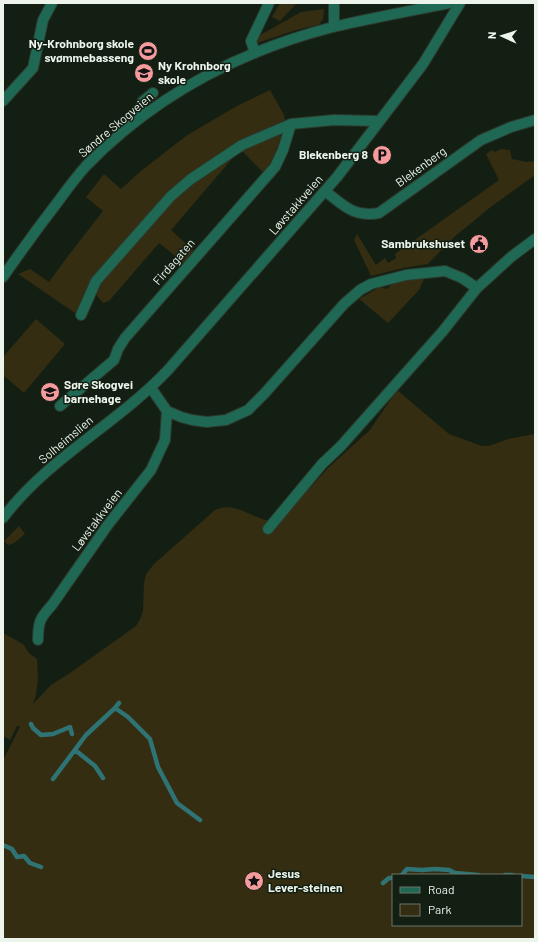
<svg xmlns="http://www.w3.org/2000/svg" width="538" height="942" viewBox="0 0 538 942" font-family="Barlow,sans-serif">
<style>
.green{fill:#352d11;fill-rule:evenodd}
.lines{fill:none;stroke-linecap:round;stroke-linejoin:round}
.stream{stroke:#2f7475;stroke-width:4.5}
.minor-casing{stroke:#2d392d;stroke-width:12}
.tertiary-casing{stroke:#2d392d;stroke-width:12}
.minor{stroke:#1f6854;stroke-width:10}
.tertiary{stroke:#1f6854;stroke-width:10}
.labels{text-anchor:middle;stroke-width:3;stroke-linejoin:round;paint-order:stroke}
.poi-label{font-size:12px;font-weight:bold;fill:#ecf4ec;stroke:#131f13;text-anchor:end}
.street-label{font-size:12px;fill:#ecf4ec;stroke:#131f13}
</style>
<rect width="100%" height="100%" fill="#131f13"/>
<path class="green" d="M 280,3 L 297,3 L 280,21 L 272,17 Z
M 324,9 L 323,20 L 318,25 L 296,30 L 257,43 L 255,38 L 301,12 Z
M 270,90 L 284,115 L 285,120 L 252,135 L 208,162 L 100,269 L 75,313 L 18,274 L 30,269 L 49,282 L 68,256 L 103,211 L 86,197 L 104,174 L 121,189 L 141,171 L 186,136 L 235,107 Z
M 276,132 L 281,136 C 277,150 273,162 263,172 L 241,150 Z
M 501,149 L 510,150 L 512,159 L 527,162 L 535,161 L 535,175 L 492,206 L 453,238 L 428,264 L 403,268 L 371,276 L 354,240 L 357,234 L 376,265 L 385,258 L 388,263 L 396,258 L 395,254 L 499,180 L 486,154 L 492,150 L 494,152 Z
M 237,153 L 171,230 L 194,251 L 184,263 L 159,243 L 109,301 L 103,303 L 94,292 L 161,211 L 195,179 Z
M 425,277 L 419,290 L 388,323 L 359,299 L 380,287 L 387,289 L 393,283 Z
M 36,319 L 65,344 L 24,393 L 3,375 L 3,357 Z
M 397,390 L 449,434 L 482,446 L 489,446 L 508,439 L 535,434 L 535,939 L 3,939 L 3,760 L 20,727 L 17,726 L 10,740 L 3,736 L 3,633 L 23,644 L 29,653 L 37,659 L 38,678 L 36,695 L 33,704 L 51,685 L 70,673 L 136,626 L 140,619 L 143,611 L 144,583 L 146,574 L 154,564 L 215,510 C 233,501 249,516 266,520 C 272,521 277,519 282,518 L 328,468 L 370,430 ZM 393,875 L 521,875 L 521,925 L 393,925 Z
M 19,526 L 25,534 L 14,543 L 8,545 L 4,541 Z"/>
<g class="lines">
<path class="stream" d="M 115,708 L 128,717 L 150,739 L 158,767 L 177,803 L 200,820
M 31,724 L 33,728 L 41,735 L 53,734 L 70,727 L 72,734
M 75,750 L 95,766 L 103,778
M 53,779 L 86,735 L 115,708 L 119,703
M 3,845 L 12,849 L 17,857 L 24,856 L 30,863 L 41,867
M 402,875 L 407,869 L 422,870 L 435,869 L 449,870 L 455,873 L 478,875
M 505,875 L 512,875
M 521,876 L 535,877
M 383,883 L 389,878 L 393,878"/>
<defs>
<path id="minor" d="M 334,3 L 334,27
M 255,53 L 251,41 L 269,3
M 3,101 L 33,68 L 43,20 L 52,3
M 139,118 L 142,102 L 153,93
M 325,191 C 343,205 354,218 379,213 L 481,140 L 511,127 L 535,120
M 3,277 C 21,251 40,225 60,199 C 68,188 77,176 86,166 C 154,96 240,51 333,27 C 371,18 410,11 449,3
M 81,315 L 96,281 L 171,196 L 191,179 L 242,145 L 291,124
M 151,388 L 167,411 L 181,417 L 192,420 L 207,422 L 226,420 L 248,410 L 264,394 L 344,304 L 360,290 L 371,284 L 406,275 L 445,271 L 462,278 L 477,288
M 60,406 L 114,360 L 118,349 L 125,338 L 275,167 L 283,150 L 291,124 L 334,120 L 378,121
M 268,529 L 322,464 L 341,446 L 443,331 L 477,288 L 511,257 L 535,239
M 38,640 C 38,622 40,618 52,605 L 107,526 L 151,470 L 165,440 L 167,411"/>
<path id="tertiary" d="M 3,518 C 47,459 118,423 168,370 L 337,177 L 423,64 L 460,3"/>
</defs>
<use href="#minor" class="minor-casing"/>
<use href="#tertiary" class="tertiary-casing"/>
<use href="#minor" class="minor"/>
<use href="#tertiary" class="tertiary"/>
</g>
<defs>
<symbol id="stadium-disc" viewBox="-11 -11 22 22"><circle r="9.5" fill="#f59b9d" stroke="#131f13"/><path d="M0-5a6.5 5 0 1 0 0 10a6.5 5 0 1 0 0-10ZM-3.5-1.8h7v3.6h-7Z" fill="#111"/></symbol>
<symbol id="school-disc" viewBox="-11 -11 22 22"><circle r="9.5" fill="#f59b9d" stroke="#131f13"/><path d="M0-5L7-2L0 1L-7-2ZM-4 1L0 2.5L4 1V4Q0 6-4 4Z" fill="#111"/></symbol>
<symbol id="parking-disc" viewBox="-11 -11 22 22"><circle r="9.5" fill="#f59b9d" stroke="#131f13"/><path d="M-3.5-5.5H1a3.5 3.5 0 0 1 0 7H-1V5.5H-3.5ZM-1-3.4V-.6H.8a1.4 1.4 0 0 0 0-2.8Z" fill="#111"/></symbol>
<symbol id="civic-disc" viewBox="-11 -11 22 22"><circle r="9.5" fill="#f59b9d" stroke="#131f13"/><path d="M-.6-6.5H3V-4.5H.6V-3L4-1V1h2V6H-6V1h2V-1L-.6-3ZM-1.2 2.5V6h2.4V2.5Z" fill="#111"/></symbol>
<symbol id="sight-disc" viewBox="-11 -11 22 22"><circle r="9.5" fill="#f59b9d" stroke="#131f13"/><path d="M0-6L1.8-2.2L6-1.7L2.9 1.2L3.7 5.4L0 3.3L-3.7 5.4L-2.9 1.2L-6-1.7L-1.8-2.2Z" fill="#111"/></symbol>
</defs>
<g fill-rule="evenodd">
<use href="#stadium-disc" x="137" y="40" width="22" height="22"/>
<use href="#school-disc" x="133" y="62" width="22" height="22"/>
<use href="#parking-disc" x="371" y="144" width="22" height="22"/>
<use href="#civic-disc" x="468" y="233" width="22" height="22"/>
<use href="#school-disc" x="39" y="381" width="22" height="22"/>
<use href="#sight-disc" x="243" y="870" width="22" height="22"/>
</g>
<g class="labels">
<g class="poi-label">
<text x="134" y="48">Ny-Krohnborg skole<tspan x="134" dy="14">svømmebasseng</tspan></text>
<text x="158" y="70" text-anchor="start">Ny Krohnborg<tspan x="158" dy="14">skole</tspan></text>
<text x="368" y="159">Blekenberg 8</text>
<text x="465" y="248">Sambrukshuset</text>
<text x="64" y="389" text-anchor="start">Søre Skogvei<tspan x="64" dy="14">barnehage</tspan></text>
<text x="268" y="878" text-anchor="start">Jesus<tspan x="268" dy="14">Lever-steinen</tspan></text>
</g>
<g class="street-label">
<text transform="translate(116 125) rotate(-40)" y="4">Søndre Skogveien</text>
<text transform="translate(421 167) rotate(-36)" y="4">Blekenberg</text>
<text transform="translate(296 205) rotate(-49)" y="4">Løvstakkveien</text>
<text transform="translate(174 262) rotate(-49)" y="4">Firdagaten</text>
<text transform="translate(66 440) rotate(-40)" y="4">Solheimslien</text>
<text transform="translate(97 520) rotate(-53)" y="4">Løvstakkveien</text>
</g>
</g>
<rect width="538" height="942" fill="none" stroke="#ecf4ec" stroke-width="8"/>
<rect x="392" y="874" width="130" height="52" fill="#131f13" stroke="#6a746a"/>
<rect x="400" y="887" width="20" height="6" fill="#1f6854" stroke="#6a746a"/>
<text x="428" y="894" font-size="12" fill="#ecf4ec">Road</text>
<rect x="400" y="904" width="20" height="12" fill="#352d11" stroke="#6a746a"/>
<text x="428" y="914" font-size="12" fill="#ecf4ec">Park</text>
<g transform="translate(502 36) rotate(273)" stroke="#131f13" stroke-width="3" paint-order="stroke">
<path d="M0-3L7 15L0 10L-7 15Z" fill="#ecf4ec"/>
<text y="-6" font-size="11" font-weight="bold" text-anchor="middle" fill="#ecf4ec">N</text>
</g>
</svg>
